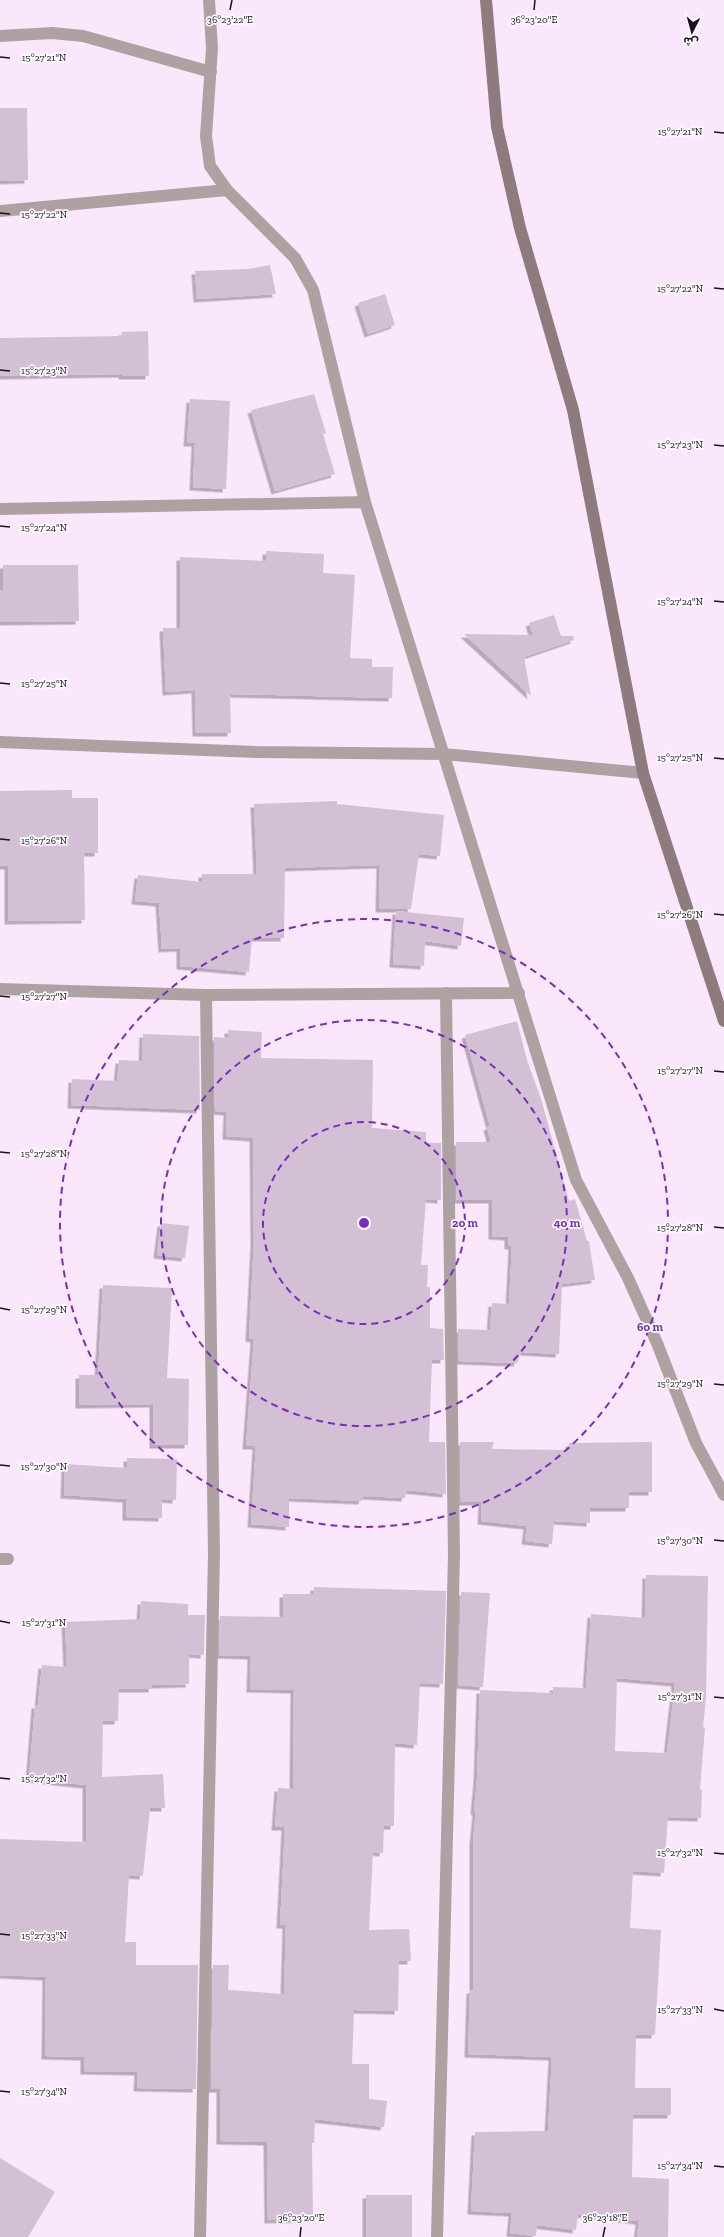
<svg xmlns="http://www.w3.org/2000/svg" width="724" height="2237" viewBox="0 0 724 2237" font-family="'Zilla Slab','Noto Sans Arabic',serif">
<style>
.building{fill:#d3c0d4;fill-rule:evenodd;filter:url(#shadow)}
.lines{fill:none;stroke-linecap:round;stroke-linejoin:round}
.street{stroke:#aea1a2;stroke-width:12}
.secondary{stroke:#8e7b7d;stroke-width:12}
.ticks{fill:none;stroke:#181219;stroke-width:1.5}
.ring{fill:none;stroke:#7b2cbf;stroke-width:2;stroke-dasharray:7 5}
.ticks-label{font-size:10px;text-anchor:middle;fill:#181219;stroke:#fefafe;stroke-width:3.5;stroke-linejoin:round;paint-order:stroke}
.centre{fill:#7b2cbf;stroke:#fefafe;stroke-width:2}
.ring-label{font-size:12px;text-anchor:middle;font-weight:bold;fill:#7b2cbf;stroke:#fefafe;stroke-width:3.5;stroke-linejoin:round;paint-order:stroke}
</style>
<defs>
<filter id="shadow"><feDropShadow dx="-3.5" dy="3.5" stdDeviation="0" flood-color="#0004"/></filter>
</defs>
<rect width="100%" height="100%" fill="#fbe7fc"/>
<path class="building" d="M 0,108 L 27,108 L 28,180 L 0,181 Z
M 270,265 L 276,294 L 197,299 L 195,271 L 248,269 Z
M 385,294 L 395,325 L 368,334 L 358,303 Z
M 148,331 L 149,376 L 122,376 L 122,374 L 0,376 L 0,338 L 122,336 L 122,332 Z
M 314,394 L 326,433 L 323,434 L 335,474 L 275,491 L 251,410 Z
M 190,399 L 230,401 L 226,489 L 193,487 L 195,443 L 187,443 Z
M 266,551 L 324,554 L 323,573 L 355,575 L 350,658 L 372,659 L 372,667 L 393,667 L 392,698 L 230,694 L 231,733 L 196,733 L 195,690 L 166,692 L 163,628 L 180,628 L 180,557 L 266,561 Z
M 3,565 L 78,565 L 79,621 L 0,622 L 0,590 L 3,590 Z
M 554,615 L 561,636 L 573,636 L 574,640 L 524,657 L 531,696 L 464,634 L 533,635 L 529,623 Z
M 72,790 L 72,798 L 98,798 L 98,853 L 84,853 L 85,920 L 8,921 L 8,866 L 0,866 L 0,791 Z
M 337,801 L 337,804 L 444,815 L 440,856 L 419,854 L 411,909 L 379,909 L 380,865 L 285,868 L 284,938 L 252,938 L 249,972 L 180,966 L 180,948 L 162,949 L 159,903 L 135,901 L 138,875 L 202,882 L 202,874 L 257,874 L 254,804 Z
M 396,911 L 464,918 L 461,946 L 425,941 L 424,966 L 393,964 Z
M 517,1021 L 527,1060 L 542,1102 L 569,1201 L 575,1199 L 587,1241 L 589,1241 L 595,1280 L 562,1284 L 559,1354 L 521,1352 L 517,1363 L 459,1361 L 458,1329 L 490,1330 L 492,1303 L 509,1304 L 512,1246 L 508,1246 L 508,1237 L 492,1236 L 492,1200 L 456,1200 L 456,1142 L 491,1142 L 487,1127 L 490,1126 L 465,1035 Z
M 228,1030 L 262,1032 L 261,1058 L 373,1060 L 372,1128 L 426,1132 L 426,1143 L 441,1143 L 441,1200 L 426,1199 L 421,1265 L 428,1265 L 427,1287 L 430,1287 L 430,1328 L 443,1329 L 444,1360 L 432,1360 L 429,1442 L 445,1442 L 446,1494 L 406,1490 L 405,1498 L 363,1496 L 362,1501 L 289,1498 L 289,1527 L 251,1524 L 256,1446 L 246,1446 L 254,1339 L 249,1338 L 254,1243 L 253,1138 L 226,1136 L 227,1112 L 215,1111 L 214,1037 L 228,1038 Z
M 143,1034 L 199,1036 L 200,1110 L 71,1105 L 72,1079 L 117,1081 L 119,1060 L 142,1061 Z
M 161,1223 L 189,1226 L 185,1258 L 157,1255 Z
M 103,1285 L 172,1288 L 167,1378 L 189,1379 L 188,1445 L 153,1445 L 153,1404 L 79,1405 L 79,1375 L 98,1375 Z
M 460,1442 L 494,1442 L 492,1449 L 569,1450 L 569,1443 L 652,1442 L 652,1492 L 629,1492 L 629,1508 L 590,1508 L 590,1523 L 554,1521 L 552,1544 L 525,1541 L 527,1526 L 481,1521 L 482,1502 L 461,1502 Z
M 127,1458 L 177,1459 L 176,1500 L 162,1499 L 162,1518 L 126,1517 L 126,1499 L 64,1495 L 65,1464 L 127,1468 Z
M 646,1575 L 708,1576 L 706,1698 L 703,1727 L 705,1728 L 700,1790 L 702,1790 L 701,1818 L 668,1817 L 664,1873 L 633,1871 L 630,1928 L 661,1930 L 655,2035 L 636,2035 L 635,2088 L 671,2088 L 671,2115 L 633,2115 L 632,2177 L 669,2179 L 668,2237 L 637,2237 L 639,2221 L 578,2214 L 576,2230 L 537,2225 L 536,2236 L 510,2233 L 512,2213 L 471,2211 L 475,2132 L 548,2131 L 552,2057 L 468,2054 L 470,1990 L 473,1990 L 473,1841 L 476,1812 L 474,1811 L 477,1779 L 480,1690 L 553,1693 L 553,1687 L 586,1688 L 591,1614 L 645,1618 ZM 617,1678 L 675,1683 L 667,1753 L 615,1751 Z
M 314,1587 L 446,1591 L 443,1684 L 420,1683 L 417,1745 L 395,1743 L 394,1826 L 384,1826 L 383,1853 L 373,1852 L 369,1930 L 409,1929 L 411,1961 L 399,1961 L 398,2011 L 354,2010 L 352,2064 L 369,2064 L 369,2099 L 387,2101 L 384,2127 L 315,2119 L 314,2143 L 312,2143 L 313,2219 L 268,2220 L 267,2142 L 220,2141 L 220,2089 L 211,2089 L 213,1965 L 229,1965 L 228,1990 L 284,1994 L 286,1925 L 280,1925 L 285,1827 L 275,1827 L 278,1788 L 293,1789 L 294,1690 L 250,1689 L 251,1656 L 219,1655 L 220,1616 L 283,1617 L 283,1594 L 313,1594 Z
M 461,1592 L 490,1593 L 483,1687 L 458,1685 Z
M 141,1601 L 188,1604 L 188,1615 L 205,1615 L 204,1655 L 189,1654 L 189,1684 L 152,1685 L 152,1689 L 119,1689 L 118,1721 L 103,1721 L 102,1777 L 163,1774 L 165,1808 L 150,1808 L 143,1876 L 129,1875 L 125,1942 L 136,1942 L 136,1965 L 198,1965 L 196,2089 L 137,2088 L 138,2072 L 84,2071 L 84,2057 L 45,2056 L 46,1977 L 0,1975 L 0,1839 L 86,1842 L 86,1785 L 29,1779 L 35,1705 L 38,1705 L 42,1665 L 67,1667 L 65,1622 L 140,1619 Z
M 0,2158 L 55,2192 L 28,2237 L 0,2237 Z
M 366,2195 L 412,2195 L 412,2237 L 366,2237 Z"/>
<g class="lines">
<path class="street" d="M 209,0 L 212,48 L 206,136 L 210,166 L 227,190 L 295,258 L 313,290 L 365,502 L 576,1180 L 628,1278 L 657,1343 L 696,1443 L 724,1495
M 0,36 L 52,33 L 83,36 L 211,72
M 0,211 L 227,190
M 0,509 L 365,502
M 0,742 L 257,752 L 444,754 L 643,773
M 0,989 L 206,995 L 519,993
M 0,1559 L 8,1559
M 200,2237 L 214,1554 L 206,995
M 437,2237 L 454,1555 L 446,993"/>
<path class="secondary" d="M 486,0 L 497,127 L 520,228 L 573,410 L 643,773 L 724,1021"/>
</g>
<path class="ticks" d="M 230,10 L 232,0M 534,10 L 535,0M 0,57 L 10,58M 714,132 L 724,133M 0,213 L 10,214M 714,288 L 724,289M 0,370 L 10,371M 714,445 L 724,446M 0,526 L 10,527M 714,601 L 724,602M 0,683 L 10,684M 714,758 L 724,759M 0,839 L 10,840M 714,914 L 724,915M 0,996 L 10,997M 714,1071 L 724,1072M 0,1152 L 10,1153M 714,1227 L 724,1228M 0,1308 L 10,1310M 714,1384 L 724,1385M 0,1465 L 10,1466M 714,1540 L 724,1541M 0,1621 L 10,1623M 714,1697 L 724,1698M 0,1778 L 10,1779M 714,1853 L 724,1854M 0,1934 L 10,1935M 714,2009 L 724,2011M 0,2091 L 10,2092M 714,2166 L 724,2167M 300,2237 L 301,2227M 603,2237 L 605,2227"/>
<g class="ring">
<circle cx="364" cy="1223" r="101"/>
<circle cx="364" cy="1223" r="203"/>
<circle cx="364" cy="1223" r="304"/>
</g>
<g class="ticks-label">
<text x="230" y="23">36°23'22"E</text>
<text x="534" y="23">36°23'20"E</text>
<text x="44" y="61">15°27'21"N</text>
<text x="680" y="135">15°27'21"N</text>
<text x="44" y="218">15°27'22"N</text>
<text x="680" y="292">15°27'22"N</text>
<text x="44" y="374">15°27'23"N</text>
<text x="680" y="448">15°27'23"N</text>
<text x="44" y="531">15°27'24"N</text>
<text x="680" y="605">15°27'24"N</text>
<text x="44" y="687">15°27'25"N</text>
<text x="680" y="761">15°27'25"N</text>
<text x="44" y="844">15°27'26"N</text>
<text x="680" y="918">15°27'26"N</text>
<text x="44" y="1000">15°27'27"N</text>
<text x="680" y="1074">15°27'27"N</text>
<text x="44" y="1157">15°27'28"N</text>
<text x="680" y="1231">15°27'28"N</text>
<text x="44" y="1313">15°27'29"N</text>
<text x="680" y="1387">15°27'29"N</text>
<text x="44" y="1470">15°27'30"N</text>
<text x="680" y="1544">15°27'30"N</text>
<text x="44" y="1626">15°27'31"N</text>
<text x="680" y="1700">15°27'31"N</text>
<text x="44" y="1782">15°27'32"N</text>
<text x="680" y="1856">15°27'32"N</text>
<text x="44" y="1939">15°27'33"N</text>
<text x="680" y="2013">15°27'33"N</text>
<text x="44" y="2095">15°27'34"N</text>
<text x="680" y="2169">15°27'34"N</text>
<text x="301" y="2221">36°23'20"E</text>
<text x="605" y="2221">36°23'18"E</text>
</g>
<circle cx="364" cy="1223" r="6" class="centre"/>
<g class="ring-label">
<text x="465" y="1227">20 m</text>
<text x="567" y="1227">40 m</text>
<text x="650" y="1331">60 m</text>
</g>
<g transform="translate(692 32) rotate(186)" stroke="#fefafe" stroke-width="3" paint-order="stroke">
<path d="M0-3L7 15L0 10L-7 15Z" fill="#181219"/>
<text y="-6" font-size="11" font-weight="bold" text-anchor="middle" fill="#181219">ش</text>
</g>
</svg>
